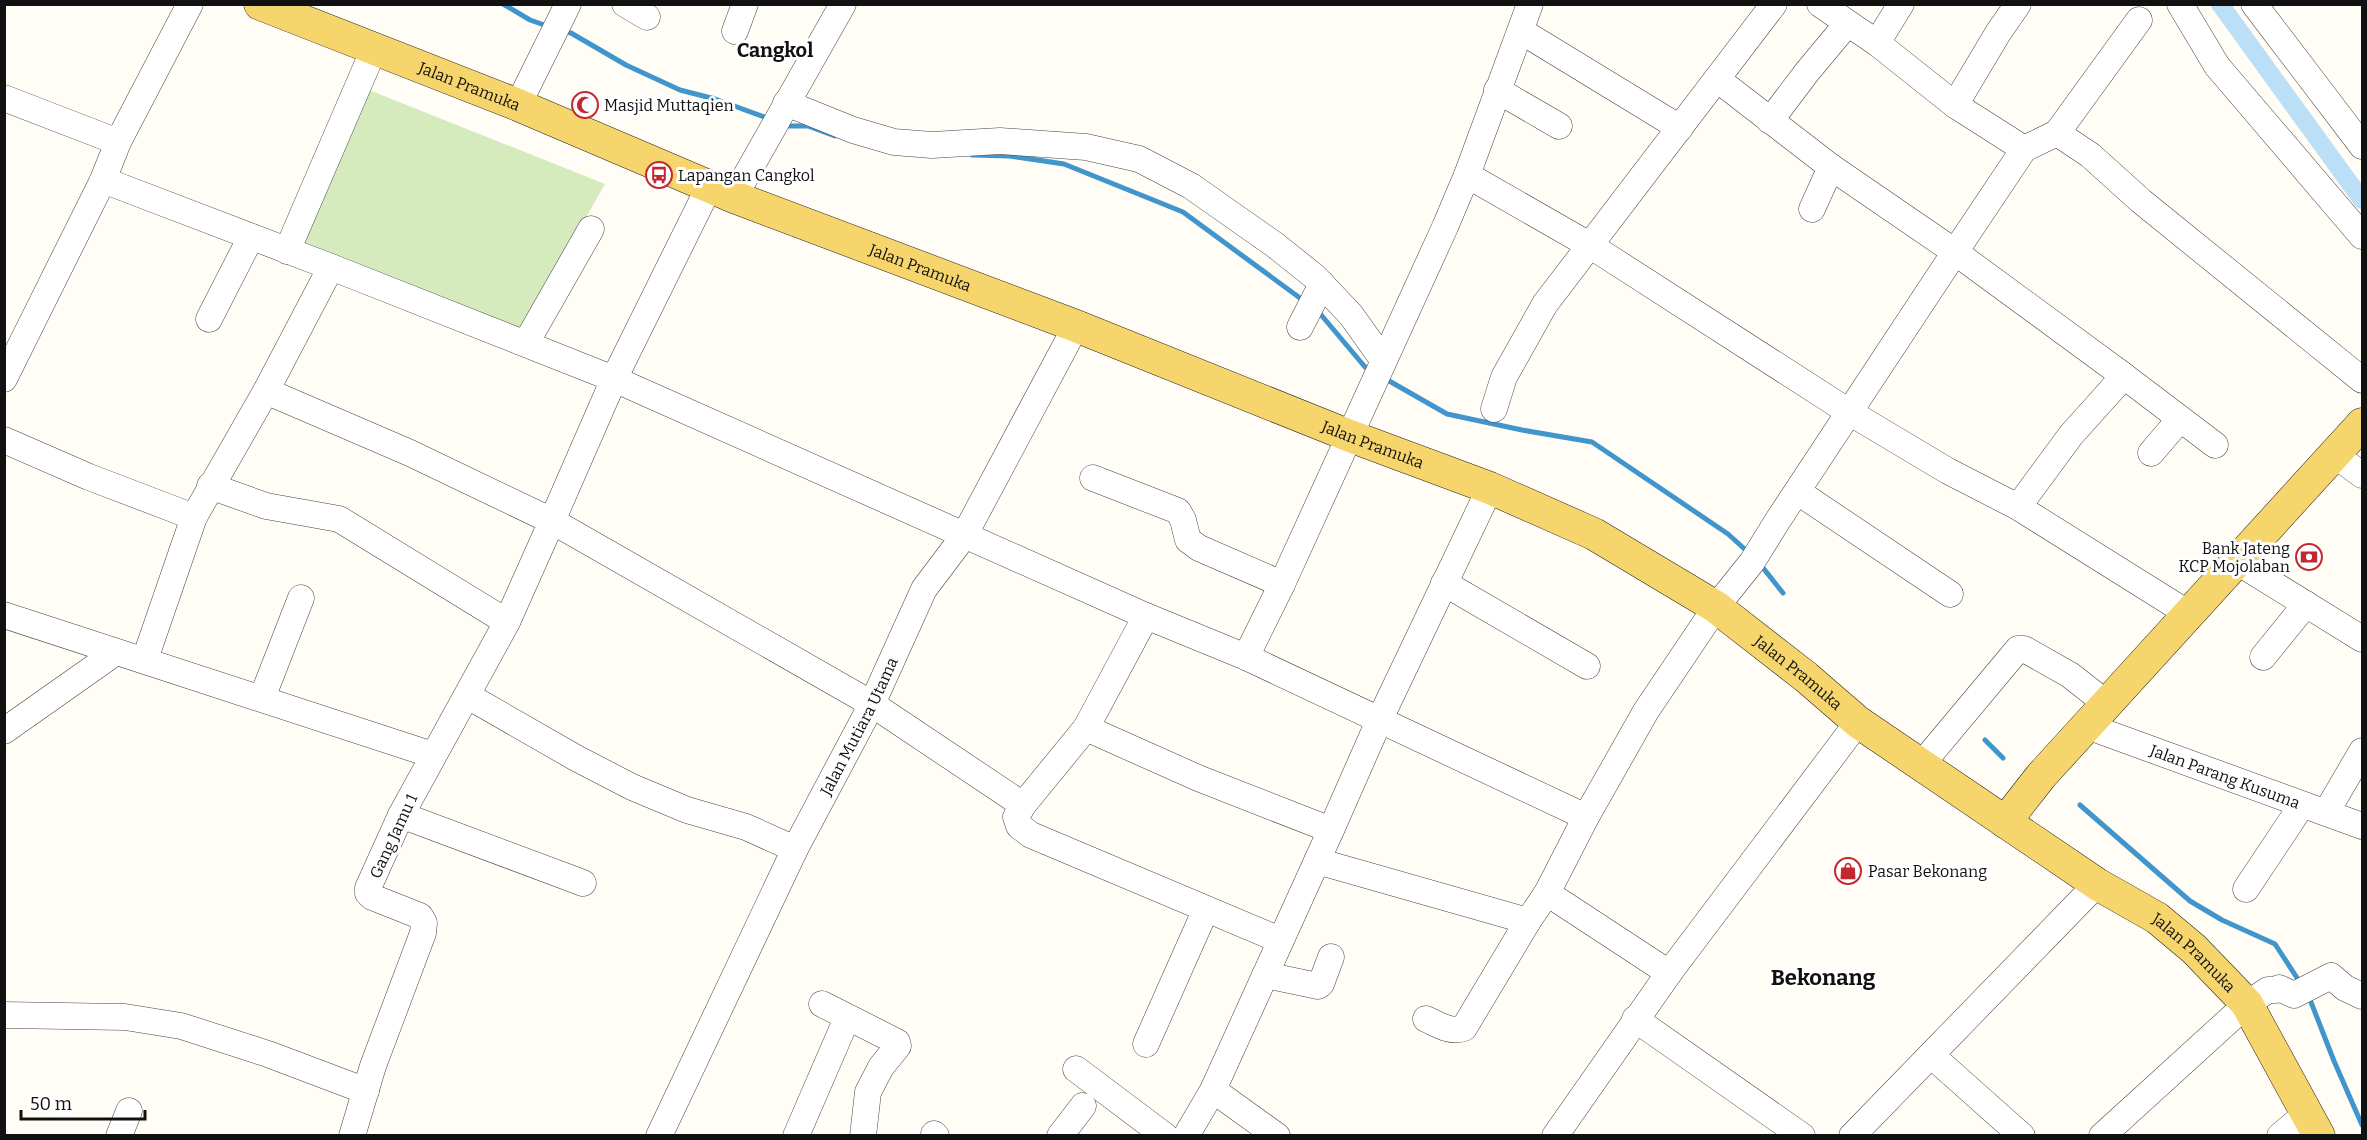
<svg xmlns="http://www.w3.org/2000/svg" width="2367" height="1140" viewBox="0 0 2367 1140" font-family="Bitter,serif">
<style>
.green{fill:#d5eabd}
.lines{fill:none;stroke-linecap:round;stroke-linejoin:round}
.stream{stroke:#4195cd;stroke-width:5}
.canal{stroke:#badff6;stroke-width:18}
.minor-casing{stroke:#444;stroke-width:27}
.major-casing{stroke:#222;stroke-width:33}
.minor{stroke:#fff;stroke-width:26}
.major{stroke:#f7d56d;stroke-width:32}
.labels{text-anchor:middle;stroke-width:6;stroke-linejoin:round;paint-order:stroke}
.street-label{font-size:16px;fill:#111;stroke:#fff}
.poi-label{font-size:16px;fill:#111;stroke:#fff;text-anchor:start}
.quarter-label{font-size:20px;font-weight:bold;fill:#111;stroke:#fff}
.district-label{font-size:22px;font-weight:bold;fill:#111;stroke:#fff}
</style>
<rect width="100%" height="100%" fill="#fffdf5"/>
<path class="green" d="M 369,90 L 605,184 L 521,332 L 297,247 Z"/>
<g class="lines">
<path class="stream" d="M 503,4 L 530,20 L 550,27
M 561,31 L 571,33 L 626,65 L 680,90 L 715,99 L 770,119
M 784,126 L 808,126 L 835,136
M 972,155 L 1010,156 L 1064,164 L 1183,212 L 1304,301
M 1317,310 L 1365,367 L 1370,370
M 1384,378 L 1447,414 L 1522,430 L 1592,442 L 1728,534 L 1749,553
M 1760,564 L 1783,593
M 1985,740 L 2003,758
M 2080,805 L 2190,901 L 2222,920 L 2275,944 L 2301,984
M 2309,997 L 2334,1061 L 2362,1125"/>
<path class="canal" d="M 2220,4 L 2362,200"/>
<defs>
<g id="minor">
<path d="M 625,4 L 647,17"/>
<path d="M 1820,4 L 1877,43 L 1955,105 L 2024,149"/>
<path d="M 2180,4 L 2217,66 L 2362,236"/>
<path d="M 2254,4 L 2362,146"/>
<path d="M 735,31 L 745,4"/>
<path d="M 1521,31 L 1680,128"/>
<path d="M 1877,43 L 1901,4"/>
<path d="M 1497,90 L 1559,126"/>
<path d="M 4,98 L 118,142"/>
<path d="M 786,103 L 853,130 L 894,142 L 932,145 L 1000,141 L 1086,147 L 1139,159 L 1191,186 L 1275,245 L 1315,277 L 1351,315 L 1383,360"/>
<path d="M 518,105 L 568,4"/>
<path d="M 1955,105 L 1998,33 L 2018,4"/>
<path d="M 1770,121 L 1807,72 L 1847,24"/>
<path d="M 2057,133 L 2139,20"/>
<path d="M 1467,175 L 1591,246 L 1849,412 L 1948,471 L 2018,507 L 2189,614"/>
<path d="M 103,180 L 331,267 L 614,379 L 1146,616 L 1246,657 L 1586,817"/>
<path d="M 709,187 L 614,379 L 552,521 L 872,704 L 1023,805"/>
<path d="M 734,197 L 843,4"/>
<path d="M 1812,209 L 1831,167"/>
<path d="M 287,251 L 374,49"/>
<path d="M 209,319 L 251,237"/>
<path d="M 1300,327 L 1322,284"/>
<path d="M 526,343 L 591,229"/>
<path d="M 2124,376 L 2215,445"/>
<path d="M 4,379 L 103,180 L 118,142 L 190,4"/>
<path d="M 266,391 L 410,453 L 552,521 L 507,622 L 401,815 L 368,888 L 368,893 L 372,897 L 420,916 L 424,923 L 423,933 L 373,1066 L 352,1136"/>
<path d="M 1494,409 L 1504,377 L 1545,304 L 1774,4"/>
<path d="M 4,440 L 89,477 L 194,517"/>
<path d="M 2151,453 L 2180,419"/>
<path d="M 2335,455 L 2362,475"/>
<path d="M 1093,478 L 1178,511 L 1183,520 L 1188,540 L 1199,548 L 1282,584"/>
<path d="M 210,486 L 266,506 L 339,519 L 507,622"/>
<path d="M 1798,492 L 1950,594"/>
<path d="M 2018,507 L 2071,435 L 2124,376 L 1955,252 L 2024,149 L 2057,133 L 2090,155 L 2141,201 L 2362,380"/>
<path d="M 2236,561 L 2362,639"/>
<path d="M 1444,583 L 1587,666"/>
<path d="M 4,615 L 433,755"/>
<path d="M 1146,616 L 1086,728 L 1198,778 L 1331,830 L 1379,721 L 1490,488"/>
<path d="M 1246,657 L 1282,584 L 1445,227 L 1467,175 L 1530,4"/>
<path d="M 2263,657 L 2306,604"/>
<path d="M 145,659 L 194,517 L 266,391 L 331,267"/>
<path d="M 468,696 L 576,758 L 632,787 L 687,810 L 746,827 L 795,849"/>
<path d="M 262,698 L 301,598"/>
<path id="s1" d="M 2087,726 L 2362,826"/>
<path d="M 1086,728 L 1023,805 L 1016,817 L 1019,826 L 1031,835 L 1280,940"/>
<path d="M 4,731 L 116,652"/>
<path d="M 1921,765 L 2018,649 L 2024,649 L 2070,675 L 2107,704"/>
<path d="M 2327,811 L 2362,751"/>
<path d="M 401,815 L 583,883"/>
<path d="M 1317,861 L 1528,921"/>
<path d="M 2246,889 L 2302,805"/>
<path d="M 1547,893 L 1669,973"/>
<path d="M 1265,975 L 1318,986 L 1321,984 L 1331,957"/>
<path d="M 822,1004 L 897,1042 L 898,1046 L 881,1067 L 868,1092 L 863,1136"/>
<path d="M 4,1015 L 125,1017 L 181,1026 L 268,1054 L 366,1091"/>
<path d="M 1426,1019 C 1439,1025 1451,1033 1464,1028 L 1528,921 L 1547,893 L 1586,817 L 1646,711 L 1716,607 L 1752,562 L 1778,520 L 1955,252 L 1831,167 L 1717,79"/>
<path d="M 1635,1019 L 1802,1136"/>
<path d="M 1146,1044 L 1206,909"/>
<path d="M 1931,1055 L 2022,1136"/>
<path d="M 1076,1069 L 1165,1136"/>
<path d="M 1213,1090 L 1277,1136"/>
<path d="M 934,1134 L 936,1136"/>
<path d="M 119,1136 L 129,1111"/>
<path id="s2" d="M 659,1136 L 795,849 L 872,704 L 924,589 L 964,536 L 1076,326"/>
<path d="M 796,1136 L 847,1018"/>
<path d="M 1060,1136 L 1083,1106"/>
<path d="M 1186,1136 L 1213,1090 L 1331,830"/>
<path d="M 1555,1136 L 1669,973 L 1858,722"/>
<path d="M 1852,1136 L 2097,884"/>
<path d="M 2102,1136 L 2247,1004 L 2268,990 L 2276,990 L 2279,988 L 2294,995 L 2331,976 L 2345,988 L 2362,996"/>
<path d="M 2280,1136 L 2307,1113"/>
</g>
<g id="major">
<path id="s3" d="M 260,4 L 518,105 L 734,197 L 1076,326 L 1350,436 L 1490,488 L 1594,534 L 1716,607 L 1806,677 L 1858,722 L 2097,884 L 2157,918 L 2194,949 L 2247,1004 L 2319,1136"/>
<path d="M 2005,822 L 2041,776 L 2362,424"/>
</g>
</defs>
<use href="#minor" class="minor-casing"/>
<use href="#major" class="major-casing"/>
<use href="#minor" class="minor"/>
<use href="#major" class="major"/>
</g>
<defs>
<symbol id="mosque-ring" viewBox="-11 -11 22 22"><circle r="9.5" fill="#fff" stroke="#c1282f" stroke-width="1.5"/><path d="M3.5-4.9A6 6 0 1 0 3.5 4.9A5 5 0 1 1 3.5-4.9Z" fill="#c1282f"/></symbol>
<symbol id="bus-ring" viewBox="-11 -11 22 22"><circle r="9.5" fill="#fff" stroke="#c1282f" stroke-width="1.5"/><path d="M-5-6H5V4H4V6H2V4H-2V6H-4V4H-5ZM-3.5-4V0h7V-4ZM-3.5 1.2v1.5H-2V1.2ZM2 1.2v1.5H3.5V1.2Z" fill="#c1282f"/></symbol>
<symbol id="bank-ring" viewBox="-11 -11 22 22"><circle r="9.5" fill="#fff" stroke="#c1282f" stroke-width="1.5"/><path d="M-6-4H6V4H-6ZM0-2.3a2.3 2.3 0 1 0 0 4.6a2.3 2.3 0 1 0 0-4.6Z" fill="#c1282f"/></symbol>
<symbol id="shop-ring" viewBox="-11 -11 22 22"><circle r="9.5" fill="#fff" stroke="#c1282f" stroke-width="1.5"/><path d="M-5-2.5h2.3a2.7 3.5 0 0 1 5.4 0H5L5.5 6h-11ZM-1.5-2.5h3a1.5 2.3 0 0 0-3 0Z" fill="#c1282f"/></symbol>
</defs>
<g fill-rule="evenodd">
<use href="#mosque-ring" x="570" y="90" width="30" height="30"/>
<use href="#bus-ring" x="644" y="160" width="30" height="30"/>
<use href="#bank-ring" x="2294" y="542" width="30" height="30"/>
<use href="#shop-ring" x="1833" y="856" width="30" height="30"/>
</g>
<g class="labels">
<g class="street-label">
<text dy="6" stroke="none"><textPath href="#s3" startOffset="225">Jalan Pramuka</textPath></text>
<text dy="6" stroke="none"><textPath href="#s3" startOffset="711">Jalan Pramuka</textPath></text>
<text dy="6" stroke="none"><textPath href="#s3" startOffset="1197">Jalan Pramuka</textPath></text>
<text dy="6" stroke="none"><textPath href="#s3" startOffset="1683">Jalan Pramuka</textPath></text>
<text dy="6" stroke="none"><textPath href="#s2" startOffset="456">Jalan Mutiara Utama</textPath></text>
<text dy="6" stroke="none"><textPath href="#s1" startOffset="147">Jalan Parang Kusuma</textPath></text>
<text transform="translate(393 836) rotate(-65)" y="6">Gang Jamu 1</text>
<text dy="6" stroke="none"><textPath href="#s3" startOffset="2169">Jalan Pramuka</textPath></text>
</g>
<g class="poi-label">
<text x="604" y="111">Masjid Muttaqien</text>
<text x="678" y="181">Lapangan Cangkol</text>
<text x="2290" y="554" text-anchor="end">Bank Jateng<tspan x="2290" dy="18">KCP Mojolaban</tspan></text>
<text x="1868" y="877">Pasar Bekonang</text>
</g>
<g class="quarter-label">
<text x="775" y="57">Cangkol</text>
</g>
<g class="district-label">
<text x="1823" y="985">Bekonang</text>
</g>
</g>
<rect width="2367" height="1140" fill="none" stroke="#111111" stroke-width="12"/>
<path d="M21 1110v9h124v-9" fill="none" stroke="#111111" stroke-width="3"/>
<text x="30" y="1110" font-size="18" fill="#111111" stroke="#ffffff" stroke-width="4.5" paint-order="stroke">50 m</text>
</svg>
